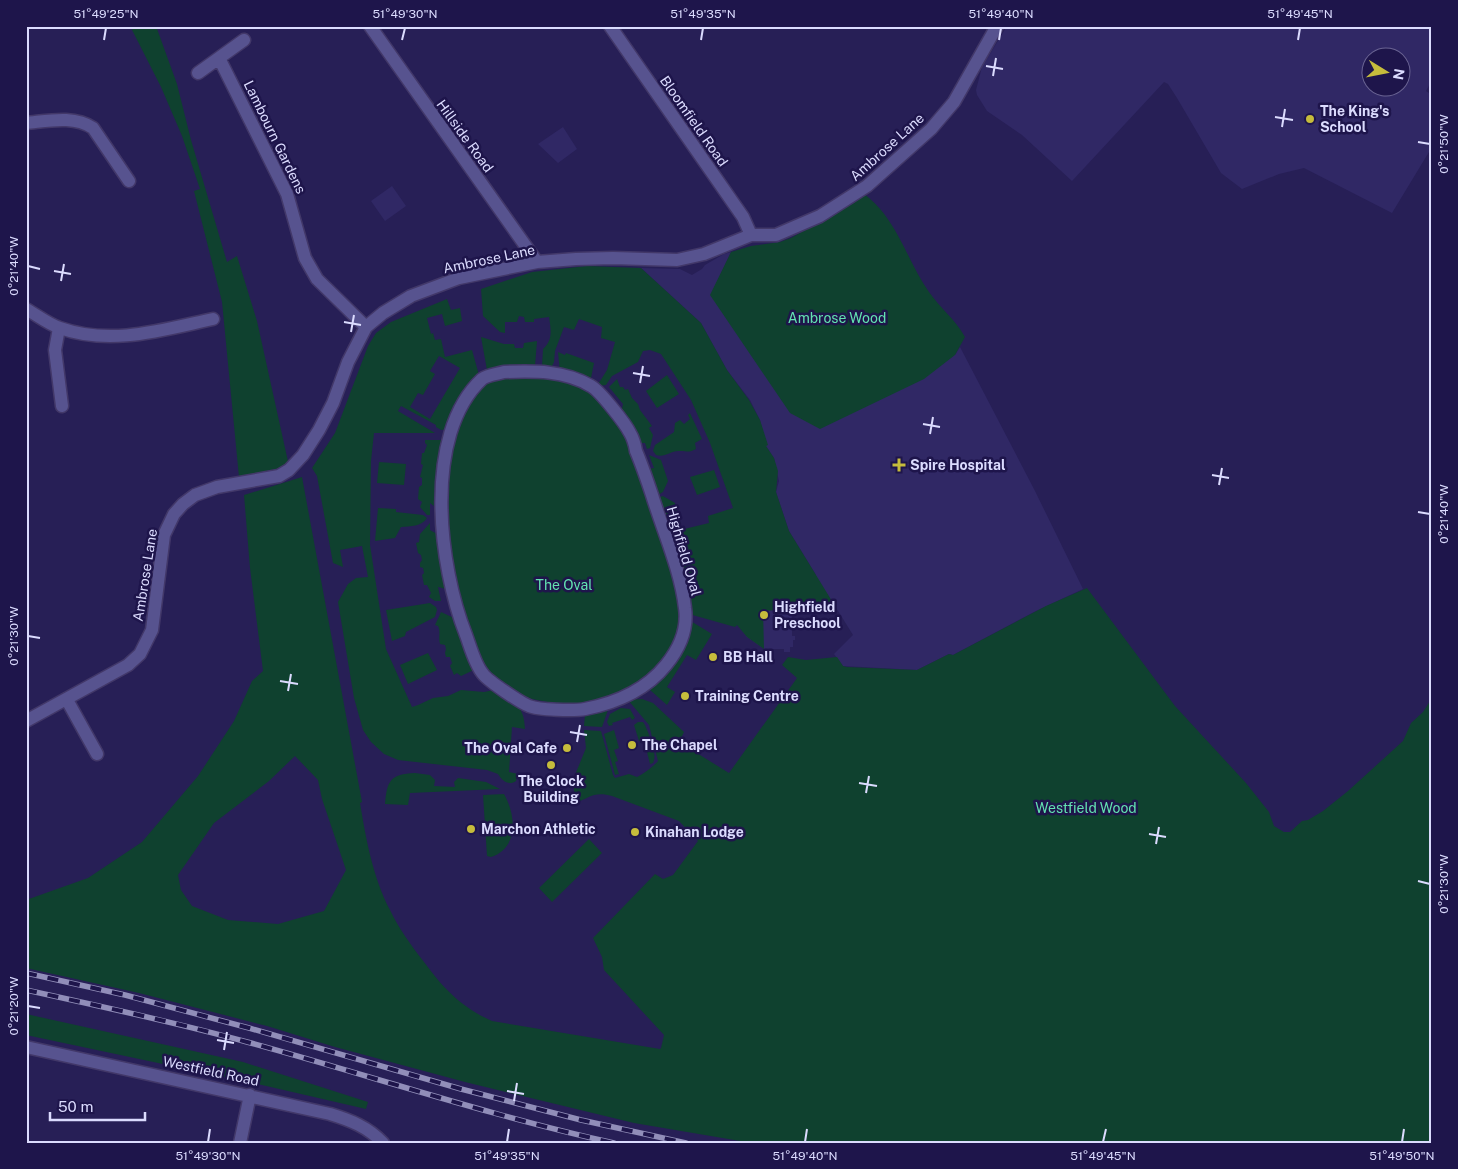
<svg xmlns="http://www.w3.org/2000/svg" width="1458" height="1169" viewBox="0 0 1458 1169" font-family="'Public Sans',sans-serif">
<style>
.built{fill:#302865;fill-rule:evenodd}
.green{fill:#0f412f;fill-rule:evenodd}
.lines{fill:none;stroke-linecap:round;stroke-linejoin:round}
.minor-casing{stroke:#423869;stroke-width:15}
.minor{stroke:#57538f;stroke-width:12}
.rail-casing{stroke:#918eb9;stroke-width:5.5}
.rail{stroke:#1e154b;stroke-width:4;stroke-dasharray:11;stroke-linecap:butt}
.ticks{fill:none;stroke:#dbdbfe;stroke-width:2}
.poi-dot{fill:#c6bc3c;stroke:#1e154b;stroke-width:2}
.labels{text-anchor:middle;stroke-width:5;stroke-linejoin:round;paint-order:stroke}
.poi-label{font-size:14px;font-weight:bold;fill:#dbdbfe;stroke:#1e154b;text-anchor:start}
.street-label{font-size:14px;fill:#dbdbfe;stroke:#1e154b}
.park-label{font-size:14px;fill:#63e3b1;stroke:#1e154b}
.neatline{fill:none;stroke:#dbdbfe;stroke-width:2}
.ticks-label{font-size:12px;text-anchor:middle;fill:#dbdbfe}
</style>
<rect width="100%" height="100%" fill="#271f56"/>
<path class="built" d="M 1007,26 L 1432,26 L 1432,80 L 1426,91 L 1432,95 L 1432,147 L 1392,213 L 1304,168 L 1279,174 L 1242,189 L 1221,173 L 1177,98 L 1168,84 L 1164,82 L 1072,181 L 1022,135 L 987,111 L 977,95 L 976,90 L 982,67 ZM 1370,58 L 1400,58 L 1400,88 L 1370,88 Z
M 563,127 L 577,149 L 558,163 L 538,144 Z
M 392,186 L 406,206 L 385,221 L 371,201 Z
M 731,252 L 711,295 L 955,355 L 960,347 L 1035,491 L 1083,589 L 1036,611 L 953,655 L 949,654 L 917,670 L 843,666 L 834,654 L 853,635 L 835,606 L 792,610 L 792,636 L 795,636 L 795,640 L 793,640 L 793,647 L 790,647 L 790,652 L 784,652 L 784,649 L 764,649 L 747,637 L 737,624 L 816,575 L 789,531 L 776,492 L 779,481 L 774,458 L 766,446 L 760,420 L 750,400 L 727,370 L 701,323 L 641,268 L 680,269 L 692,275 L 702,269 L 705,265 L 724,254 Z"/>
<path class="green" d="M 130,26 L 156,26 L 177,84 L 191,140 L 227,262 L 237,256 L 257,321 L 289,466 L 239,477 L 222,302 L 194,191 L 200,189 L 182,136 L 161,87 Z
M 864,194 C 897,218 907,261 929,292 C 941,309 955,319 965,337 L 955,355 L 924,379 L 820,429 L 790,413 L 710,295 L 731,252 L 751,246 L 780,242 L 791,238 L 854,203 Z
M 587,266 L 641,268 L 701,323 L 727,370 L 749,400 L 760,420 L 768,445 L 766,446 L 774,458 L 778,471 L 776,492 L 789,531 L 835,606 L 763,611 L 764,649 L 747,637 L 737,625 L 735,627 L 689,614 L 675,555 L 682,555 L 676,531 L 709,523 L 708,516 L 733,508 L 710,443 L 691,400 L 661,354 L 650,350 L 643,351 L 638,362 L 612,376 L 606,385 L 597,386 L 607,370 L 615,342 L 601,338 L 602,327 L 579,319 L 574,330 L 564,327 L 555,351 L 554,362 L 552,366 L 542,366 L 543,349 C 553,340 551,330 549,317 L 534,319 L 534,322 L 525,322 L 524,317 L 519,316 L 517,322 L 505,322 L 505,333 L 500,332 L 483,316 L 481,289 L 532,272 Z
M 447,299 L 451,310 L 460,308 L 462,321 L 445,326 L 442,314 L 427,318 L 431,334 L 433,333 L 435,340 L 441,339 L 445,357 L 472,350 L 479,375 L 448,429 L 441,430 L 436,427 L 436,425 L 401,406 L 398,411 L 435,433 L 374,433 L 371,461 L 370,545 L 386,649 L 412,707 L 418,705 L 433,698 L 448,696 L 461,690 L 484,692 L 494,690 C 513,703 524,703 525,729 L 512,727 L 509,772 L 518,774 L 516,781 C 509,786 502,781 498,774 L 487,770 L 398,760 L 384,754 L 371,742 L 363,730 L 354,698 L 338,602 L 348,584 L 356,578 L 368,577 L 362,546 L 340,550 L 343,567 L 333,563 L 317,476 L 312,468 L 335,433 L 368,346 L 376,333 L 391,322 ZM 439,356 L 460,368 L 430,419 L 410,407 L 418,393 L 423,395 L 435,374 L 430,371 Z
M 481,337 L 504,344 L 514,344 L 515,348 L 523,348 L 524,343 L 537,341 L 535,366 L 487,370 Z
M 558,352 L 565,355 L 566,353 L 594,363 L 590,383 L 560,373 Z
M 549,375 L 588,389 L 611,414 L 625,436 L 642,477 L 676,589 L 680,606 L 680,629 L 667,657 L 645,680 L 618,694 L 588,703 L 558,704 L 532,699 L 516,693 L 499,681 L 485,668 L 458,603 L 445,517 L 449,456 L 467,402 L 484,384 L 501,377 Z
M 667,375 L 679,394 L 657,408 L 646,391 Z
M 617,379 L 620,387 L 623,387 L 625,390 L 628,389 L 632,398 L 638,404 L 640,410 L 652,426 L 649,428 L 653,435 L 650,448 L 647,449 L 645,443 L 637,443 L 621,413 L 623,404 L 609,387 Z
M 690,413 L 702,439 L 695,443 L 696,449 C 688,453 688,451 680,451 C 671,450 665,458 656,455 L 653,451 L 655,445 L 674,432 L 675,423 L 680,420 L 684,424 L 690,419 L 688,415 Z
M 425,440 L 444,440 L 438,509 L 430,503 L 430,515 L 427,515 L 420,507 L 422,502 L 418,499 L 419,487 L 422,485 L 422,478 L 420,477 L 423,465 L 421,464 L 422,453 L 424,453 L 427,445 L 425,443 Z
M 649,455 L 661,460 L 668,481 L 663,492 L 656,496 L 648,469 L 654,468 Z
M 379,462 L 406,464 L 404,485 L 377,483 Z
M 714,470 L 720,487 L 697,495 L 690,477 Z
M 302,477 L 362,802 L 360,803 C 366,839 373,878 390,910 C 399,929 411,945 424,962 C 444,989 461,1007 492,1021 L 660,1049 L 661,1048 L 664,1035 L 604,970 L 602,957 L 593,938 L 655,874 L 663,879 L 673,875 L 698,841 L 679,821 L 612,796 C 594,791 589,798 573,804 L 575,775 L 586,748 L 584,730 L 601,731 L 613,775 L 615,778 L 629,774 L 637,777 C 642,775 654,766 658,761 L 649,725 L 628,700 L 642,699 L 653,703 L 684,732 L 679,742 L 729,773 L 797,678 L 782,665 L 788,657 L 806,660 L 837,657 L 843,666 L 847,667 L 917,670 L 949,654 L 953,655 L 1046,606 L 1087,588 L 1175,706 L 1246,783 L 1269,812 L 1274,826 L 1284,832 L 1290,832 L 1302,821 L 1308,820 L 1323,811 L 1348,791 L 1403,741 L 1411,723 L 1423,712 L 1432,698 L 1432,1143 L 752,1143 L 634,1123 L 465,1082 L 335,1047 L 267,1026 L 139,993 L 26,968 L 26,900 L 88,878 L 142,842 L 198,776 L 234,721 L 252,681 L 263,671 L 250,568 L 244,495 ZM 295,756 L 318,780 L 322,799 L 346,870 L 324,911 L 278,924 L 228,920 L 192,906 L 181,890 L 178,875 L 214,823 L 269,781 Z
M 663,496 L 675,503 L 681,525 L 675,528 L 665,523 L 657,498 Z
M 378,508 L 396,509 L 396,512 L 423,515 L 427,518 C 421,527 411,526 401,527 L 395,538 L 375,541 Z
M 430,523 L 430,530 L 439,535 L 440,558 L 446,589 L 438,587 L 441,601 L 435,601 L 429,597 L 431,593 L 427,585 L 424,585 L 422,575 L 424,573 L 423,568 L 420,567 L 420,563 L 422,560 L 421,555 L 418,553 L 416,543 L 419,542 L 420,534 Z
M 430,603 L 436,607 L 437,610 L 435,617 L 406,632 L 405,636 L 392,641 L 386,610 Z
M 441,612 L 454,618 L 476,669 L 461,676 L 457,673 L 454,675 L 450,666 L 452,663 L 450,657 L 446,657 L 445,653 L 446,649 L 445,645 L 440,644 C 438,637 441,632 438,626 L 435,625 Z
M 689,620 L 712,634 L 696,660 L 687,655 L 667,687 L 675,692 L 667,705 L 650,690 L 651,686 Z
M 428,653 L 437,670 L 408,684 L 400,665 Z
M 607,707 L 608,710 L 602,727 L 584,726 L 585,715 Z
M 621,708 L 630,709 L 635,718 L 632,720 L 630,717 L 612,723 L 613,725 L 609,726 L 607,722 L 610,714 Z
M 638,722 L 643,722 L 645,725 C 649,735 658,753 653,763 L 650,764 L 644,740 L 639,741 L 634,725 Z
M 614,730 L 619,748 L 614,750 L 618,761 L 615,762 L 619,774 L 615,775 L 604,734 Z
M 415,773 L 430,775 L 435,780 L 434,786 L 455,787 L 454,782 L 458,778 L 486,782 L 500,789 L 410,793 L 408,805 L 385,804 C 387,781 390,774 415,773 Z
M 504,794 C 516,815 519,848 491,857 L 487,856 L 483,795 Z
M 589,839 L 602,853 L 552,902 L 539,888 Z
M 26,1014 L 243,1062 L 368,1102 L 366,1109 L 262,1085 L 26,1035 Z"/>
<g class="lines">
<defs>
<path id="minor" d="M 370,26 L 537,262
M 610,26 L 743,217 L 751,235
M 219,58 L 287,194 L 305,258 L 317,279 L 366,327
M 198,73 L 244,40
M 26,123 C 48,121 74,115 93,128 L 129,181
M 26,309 C 37,315 48,324 60,328 C 111,346 162,330 213,319
M 59,328 L 55,350 L 62,406
M 504,372 C 534,371 564,370 591,386 C 600,391 625,423 630,433 C 633,438 635,445 636,451 C 642,465 647,480 652,495 C 663,531 681,571 685,608 C 688,629 679,649 666,665 C 646,690 616,703 585,709 C 575,711 538,710 529,706 C 521,703 488,681 483,674 C 475,665 470,646 466,635 C 439,567 422,435 482,379 C 487,375 497,374 504,372 Z
M 67,700 L 97,754
M 26,721 L 128,665 L 140,654 L 152,630 L 164,535 L 174,514 L 183,504 L 195,495 L 217,487 L 279,476 L 289,470 L 303,455 L 319,430 L 333,403 L 348,362 L 366,327 L 383,313 L 411,296 L 459,278 L 537,262 L 576,259 L 613,258 L 677,260 L 704,254 L 751,235 L 776,235 L 820,216 L 867,186 L 931,129 L 954,102 L 997,26
M 26,1047 L 330,1114 C 350,1120 368,1127 383,1143
M 240,1143 L 250,1095"/>
</defs>
<use href="#minor" class="minor-casing"/>
<use href="#minor" class="minor"/>
<defs>
<path id="rail" d="M 26,973 L 125,995 L 249,1028 L 461,1089 L 581,1120 L 686,1143
M 26,990 C 100,1006 174,1022 247,1042 C 369,1075 490,1116 614,1143"/>
</defs>
<use href="#rail" class="rail-casing"/>
<use href="#rail" class="rail"/>
</g>
<path class="ticks" d="M 104,40 L 106,28M 402,40 L 405,28M 701,40 L 703,28M 999,40 L 1001,28M 1298,40 L 1300,28M 986,66 L 1003,69M 993,76 L 996,58M 1275,117 L 1293,120M 1282,127 L 1285,109M 1418,142 L 1430,144M 28,266 L 40,269M 54,271 L 71,274M 61,281 L 64,264M 344,322 L 361,325M 351,332 L 354,315M 633,373 L 650,376M 640,383 L 643,366M 923,424 L 940,427M 930,434 L 933,417M 1212,475 L 1229,478M 1219,485 L 1222,468M 1418,512 L 1430,514M 28,636 L 40,638M 280,681 L 298,684M 288,691 L 291,674M 570,732 L 587,735M 577,742 L 580,725M 859,783 L 877,786M 866,793 L 869,776M 1149,834 L 1166,837M 1156,844 L 1159,827M 1418,881 L 1430,884M 28,1006 L 40,1008M 217,1040 L 234,1043M 224,1050 L 227,1032M 507,1091 L 524,1094M 514,1101 L 517,1083M 208,1142 L 210,1129M 507,1142 L 509,1129M 805,1142 L 807,1129M 1103,1142 L 1106,1129M 1402,1142 L 1404,1129"/>
<g class="poi-dot">
<circle cx="1310" cy="119" r="5"/>
<path d="M896.5 457.5h5v5h5v5h-5v5h-5v-5h-5v-5h5z"/>
<circle cx="764" cy="615" r="5"/>
<circle cx="713" cy="657" r="5"/>
<circle cx="685" cy="696" r="5"/>
<circle cx="632" cy="745" r="5"/>
<circle cx="567" cy="748" r="5"/>
<circle cx="551" cy="765" r="5"/>
<circle cx="471" cy="829" r="5"/>
<circle cx="635" cy="832" r="5"/>
</g>
<g class="labels">
<g class="poi-label">
<text x="1320" y="116">The King's<tspan x="1320" dy="16">School</tspan></text>
<text x="910" y="470">Spire Hospital</text>
<text x="774" y="612">Highfield<tspan x="774" dy="16">Preschool</tspan></text>
<text x="723" y="662">BB Hall</text>
<text x="695" y="701">Training Centre</text>
<text x="642" y="750">The Chapel</text>
<text x="557" y="753" text-anchor="end">The Oval Cafe</text>
<text x="551" y="786" text-anchor="middle">The Clock<tspan x="551" dy="16">Building</tspan></text>
<text x="481" y="834">Marchon Athletic</text>
<text x="645" y="837">Kinahan Lodge</text>
</g>
<g class="street-label">
<text transform="translate(694 121) rotate(55)" y="5">Bloomfield Road</text>
<text transform="translate(465 136) rotate(54)" y="5">Hillside Road</text>
<text transform="translate(275 137) rotate(64)" y="5">Lambourn Gardens</text>
<text transform="translate(887 147) rotate(-42)" y="5">Ambrose Lane</text>
<text transform="translate(489 259) rotate(-12)" y="5">Ambrose Lane</text>
<text transform="translate(684 551) rotate(74)" y="5">Highfield Oval</text>
<text transform="translate(145 575) rotate(-81)" y="5">Ambrose Lane</text>
<text transform="translate(211 1071) rotate(12)" y="5">Westfield Road</text>
</g>
<g class="park-label">
<text x="837" y="323">Ambrose Wood</text>
<text x="564" y="590">The Oval</text>
<text x="1086" y="813">Westfield Wood</text>
</g>
</g>
<rect width="1458" height="1169" fill="none" stroke="#1e154b" stroke-width="55"/>
<g transform="translate(1386 72) rotate(100)"><circle r="24" fill="#1e154b" stroke="#6a6493"/>
<path d="M0-4L9 19L0 12L-9 19Z" fill="#c6bc3c"/>
<text y="-8" font-size="14" font-weight="bold" text-anchor="middle" fill="#dbdbfe">N</text>
</g>
<path d="M50 1112v8h95v-8" fill="none" stroke="#dbdbfe" stroke-width="2.5"/>
<text x="58" y="1112" font-size="15" fill="#dbdbfe" stroke="#1e154b" stroke-width="4" paint-order="stroke">50 m</text>
<rect x="28" y="28" width="1402" height="1114" class="neatline"/>
<g class="ticks-label">
<text x="106" y="18">51°49'25"N</text>
<text x="405" y="18">51°49'30"N</text>
<text x="703" y="18">51°49'35"N</text>
<text x="1001" y="18">51°49'40"N</text>
<text x="1300" y="18">51°49'45"N</text>
<text transform="translate(1444 144) rotate(-90)" y="4">0°21'50"W</text>
<text transform="translate(14 266) rotate(-90)" y="4">0°21'40"W</text>
<text transform="translate(1444 514) rotate(-90)" y="4">0°21'40"W</text>
<text transform="translate(14 636) rotate(-90)" y="4">0°21'30"W</text>
<text transform="translate(1444 884) rotate(-90)" y="4">0°21'30"W</text>
<text transform="translate(14 1006) rotate(-90)" y="4">0°21'20"W</text>
<text x="208" y="1160">51°49'30"N</text>
<text x="507" y="1160">51°49'35"N</text>
<text x="805" y="1160">51°49'40"N</text>
<text x="1103" y="1160">51°49'45"N</text>
<text x="1402" y="1160">51°49'50"N</text>
</g>
</svg>
